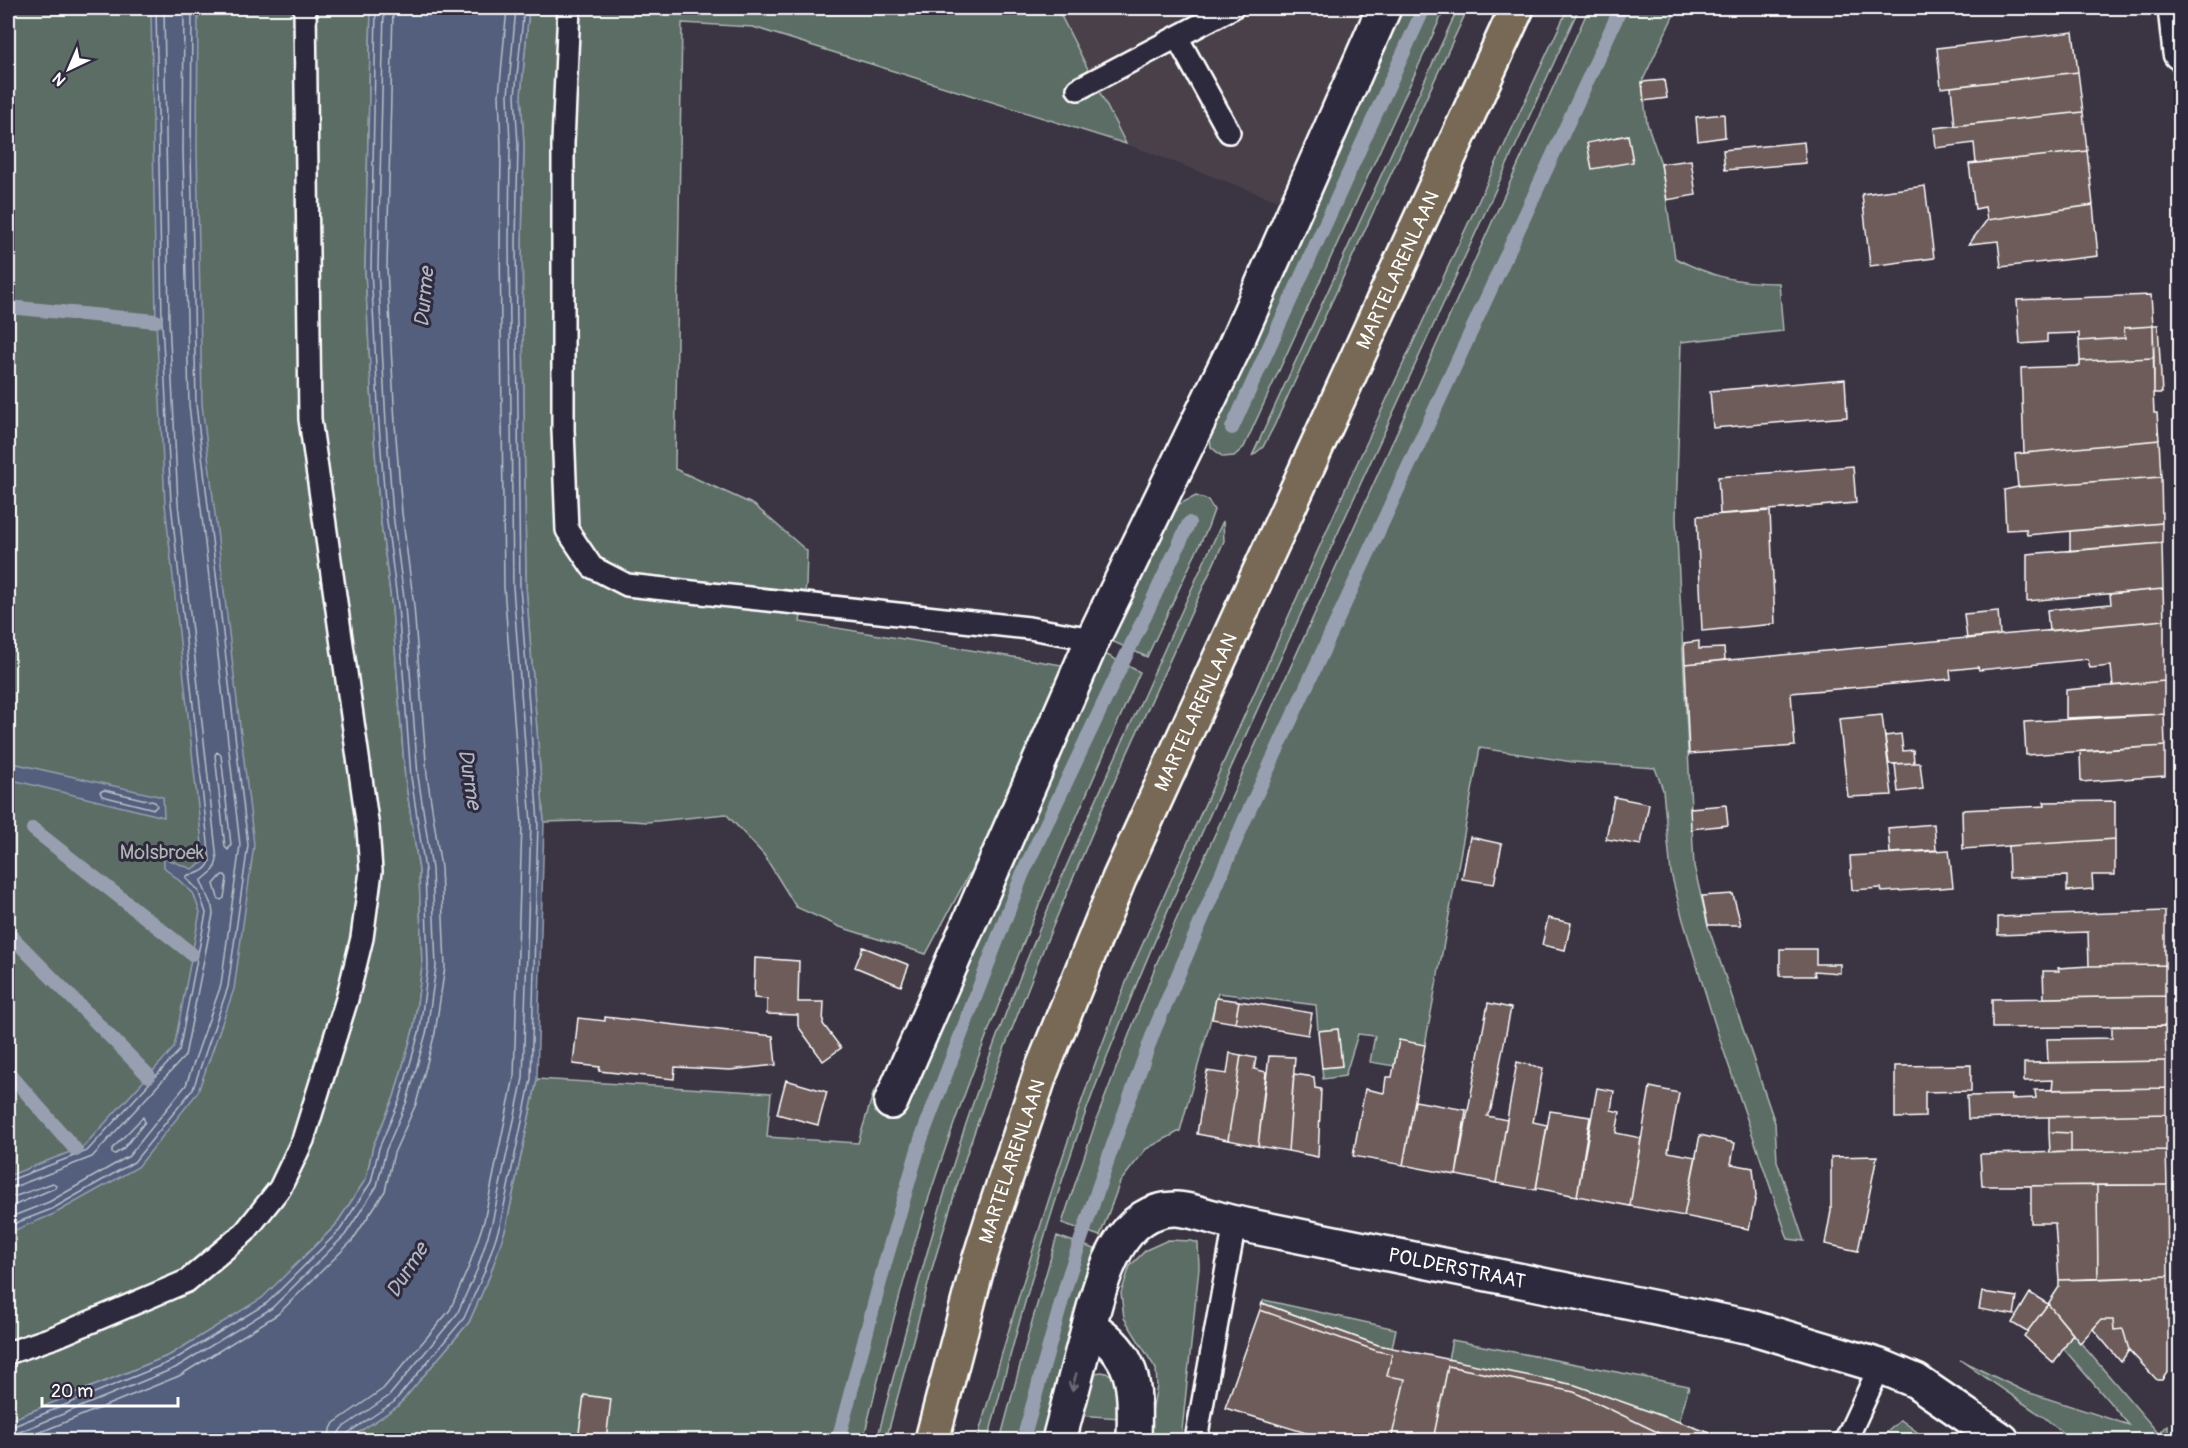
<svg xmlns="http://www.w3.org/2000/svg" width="2188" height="1448" viewBox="0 0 2188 1448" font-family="Pangolin,sans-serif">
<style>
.built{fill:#4a404a}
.green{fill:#5b6d66;stroke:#adb6b2;stroke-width:1.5}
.water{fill:#535f7b;stroke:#989fb0;stroke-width:1.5}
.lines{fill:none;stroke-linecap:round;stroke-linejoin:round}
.shore{stroke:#babfca;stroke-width:1.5}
.stream{stroke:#989fb0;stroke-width:14}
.building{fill:#6d5b5a;stroke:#fff;stroke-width:1.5}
.lane-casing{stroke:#fff;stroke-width:26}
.street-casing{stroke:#fff;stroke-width:38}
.secondary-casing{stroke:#fff;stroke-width:38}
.primary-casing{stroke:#fff;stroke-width:38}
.lane{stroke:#2f2a3d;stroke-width:21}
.street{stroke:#2f2a3d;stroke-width:33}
.secondary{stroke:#2f2a3d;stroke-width:33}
.primary{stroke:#776954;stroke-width:33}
.oneway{stroke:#6d6a77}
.labels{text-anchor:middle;stroke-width:6;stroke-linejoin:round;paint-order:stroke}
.street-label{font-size:20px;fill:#fff;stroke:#2f2a3d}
.park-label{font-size:20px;fill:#adb6b2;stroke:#2f2a3d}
.water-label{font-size:21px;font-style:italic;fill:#b2b7c4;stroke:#2f2a3d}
</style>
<rect width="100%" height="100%" fill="#3b3443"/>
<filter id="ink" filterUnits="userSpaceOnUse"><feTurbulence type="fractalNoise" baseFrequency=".0167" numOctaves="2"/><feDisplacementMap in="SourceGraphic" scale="12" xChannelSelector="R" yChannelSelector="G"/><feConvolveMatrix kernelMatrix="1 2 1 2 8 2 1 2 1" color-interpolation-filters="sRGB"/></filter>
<g filter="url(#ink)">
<path class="built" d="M 1057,8 L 1369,8 L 1278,201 L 1126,144 Z"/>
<path class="green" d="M 8,8 L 371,8 L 365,269 L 373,425 L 380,515 L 392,608 L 405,778 L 419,870 L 422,967 L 414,1027 L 394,1097 L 373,1146 L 366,1179 L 335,1226 L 262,1299 L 170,1355 L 8,1421 Z
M 529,8 L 1057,8 L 1126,144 L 753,27 L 682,23 L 675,469 L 754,505 L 807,551 L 806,586 L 800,622 L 1080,668 L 926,954 L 840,927 L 796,907 L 764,855 L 726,814 L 647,822 L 616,820 L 544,822 L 526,586 L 522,242 L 524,145 L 521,95 Z
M 1396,8 L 1445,8 L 1244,447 L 1234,456 L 1223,457 L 1211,447 L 1210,437 L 1222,398 Z
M 1458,8 L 1468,8 L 1274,426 L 1263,447 L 1252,456 Z
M 1568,8 L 1579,8 C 1489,204 1399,400 1309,596 C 1235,759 1159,922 1094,1090 C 1051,1204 1018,1322 988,1440 L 977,1440 C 1022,1282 1069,1123 1131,970 L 1347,485 Z
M 1589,8 L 1677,8 L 1642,82 L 1647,123 L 1661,164 L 1675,258 C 1712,277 1737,283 1779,283 L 1783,331 L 1681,342 L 1676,518 L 1694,866 L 1708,926 L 1775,1123 L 1777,1161 L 1804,1241 L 1788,1239 L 1717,1031 L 1683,920 L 1671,873 L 1663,790 L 1655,768 L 1573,762 L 1480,748 L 1425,1045 L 1399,1041 L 1394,1066 L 1370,1062 L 1375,1036 L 1358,1034 L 1345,1076 L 1323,1079 L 1322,1068 L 1342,1066 L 1338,1029 L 1318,1031 L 1316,1005 L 1218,993 L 1180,1131 L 1146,1149 L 1120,1182 L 1100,1236 L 1062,1223 L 1097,1118 L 1157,962 Z
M 1196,496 L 1208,500 L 1214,510 L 1208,527 L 1147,657 L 1107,639 L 1165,519 L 1177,505 Z
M 1223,521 L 1224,541 L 1107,798 L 1045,945 L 999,1062 L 967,1153 L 934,1262 L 886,1440 L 877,1440 C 903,1338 930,1236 962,1136 C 1010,988 1074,846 1139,706 C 1167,644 1194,582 1223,521 Z
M 1101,652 L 1140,672 C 1066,840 992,1007 934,1182 C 905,1267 885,1354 863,1440 L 347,1440 L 398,1406 L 469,1322 L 490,1275 L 506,1227 L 537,1079 L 771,1093 L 767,1137 L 858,1143 L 874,1091 L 879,1093 L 885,1115 L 896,1120 L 904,1115 L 932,1039 Z
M 1057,1236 L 1097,1250 L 1079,1311 L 1048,1440 L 1000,1440 L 1029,1332 Z
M 1168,1240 L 1192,1241 L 1198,1243 L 1199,1268 L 1181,1440 L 1152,1440 L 1152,1411 L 1157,1386 L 1156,1369 L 1124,1318 L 1121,1293 L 1130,1266 L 1146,1250 Z
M 1264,1300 L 1396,1329 L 1392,1348 L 1378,1345 L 1262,1303 Z
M 2073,1334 L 2159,1434 L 2168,1425 L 2168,1440 L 2071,1440 L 2045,1418 L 1960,1360 L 2024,1391 L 2129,1425 L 2063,1348 Z
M 1452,1340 L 1689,1386 L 1679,1422 L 1448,1359 Z
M 1102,1372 L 1116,1376 L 1120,1418 L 1078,1415 L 1088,1374 Z
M 1901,1420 L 1928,1440 L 1878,1440 Z"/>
<path class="water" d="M 151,8 L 198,8 L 197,149 L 202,404 L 254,845 L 234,989 L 198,1092 L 138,1167 L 54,1214 L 8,1233 L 8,1176 L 83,1147 L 174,1048 L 200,912 L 193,893 L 164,867 L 164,858 L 192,869 L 204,862 L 165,504 L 156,321 Z
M 371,8 L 529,8 L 521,95 L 524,145 L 522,242 L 526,586 L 544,822 L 537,1079 L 506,1227 L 490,1275 L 469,1322 L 398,1406 L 347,1440 L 8,1440 L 8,1421 L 170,1355 L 262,1298 L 335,1226 L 366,1179 L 373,1146 L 394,1097 L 414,1027 L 422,967 L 419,870 L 405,778 L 392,608 L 380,515 L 373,425 L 365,269 Z
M 8,762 L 163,797 L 164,817 L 8,779 Z"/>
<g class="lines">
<path class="shore" d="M 217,752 L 221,755 L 231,845 L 228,850 L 225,847 L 215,755 Z
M 104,790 L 155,802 L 157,806 L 154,809 L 102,796 L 100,792 Z
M 222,875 L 225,875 L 227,878 L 224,898 L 221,900 L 218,898 L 214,884 Z
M 143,1117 L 145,1122 L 123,1149 L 115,1154 L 112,1153 L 112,1149 Z
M 8,1181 L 87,1151 L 179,1051 L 206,913 L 198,890 L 186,878 L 188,875 C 196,875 208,870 210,861 L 171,503 L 162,320 L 156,8
M 8,1188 L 14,1187 L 92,1157 L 185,1056 L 213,914 L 212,907 L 201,881 L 214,870 L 217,860 L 178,503 L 169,320 L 164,8
M 8,1197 L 16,1196 L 53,1183 L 56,1185 L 55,1188 L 8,1208
M 8,1218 L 49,1202 L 129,1156 L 186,1085 L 221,985 L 240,845 L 189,405 L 183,150 L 184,8
M 8,1226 L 52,1209 L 134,1162 L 193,1089 L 228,987 L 248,845 L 196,404 L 191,150 L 192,8
M 8,1427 L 14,1426 L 172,1361 L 267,1303 L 340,1230 L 371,1182 L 379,1148 L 400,1099 L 420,1029 L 428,967 L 425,870 L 411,777 L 398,607 L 386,514 L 379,425 L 371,269 L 376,8
M 8,1434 L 17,1433 L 175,1368 L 272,1308 L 345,1235 L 377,1186 L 386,1150 L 407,1101 L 427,1030 L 436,967 L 432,869 L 418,776 L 405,606 L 393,514 L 386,424 L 378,268 L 384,8
M 21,1440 L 179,1376 L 278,1314 L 352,1241 L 385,1191 L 394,1153 L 416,1104 L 435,1033 L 445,967 L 441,868 L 427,775 L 414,606 L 402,513 L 395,424 L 387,268 L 393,8
M 328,1440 L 330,1431 L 334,1423 L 383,1389 L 450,1310 L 469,1266 L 484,1221 L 514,1077 L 522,823 L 504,587 L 500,242 L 501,145 L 499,95 L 507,8
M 337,1440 L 338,1434 L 342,1428 L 389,1396 L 457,1314 L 477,1270 L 492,1223 L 523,1078 L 531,823 L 513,587 L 509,242 L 510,145 L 508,95 L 516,8
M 345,1440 L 348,1433 L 394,1402 L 464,1318 L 484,1273 L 500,1225 L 531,1079 L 538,822 L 520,587 L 516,242 L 518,145 L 515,95 L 524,8"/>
<path class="stream" d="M 8,307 L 156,321
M 1232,428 L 1424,8
M 33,829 L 192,954
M 8,933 L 149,1076
M 8,1072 L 76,1150
M 838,1440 L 885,1263 L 921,1139 L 1022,875 L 1189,523
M 1023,1440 L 1069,1275 L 1108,1159 L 1154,1031 L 1245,819 L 1621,8"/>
</g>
<path class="building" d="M 2073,32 L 2078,72 L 1941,88 L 1937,48 Z
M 2078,72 L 2083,112 L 1955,126 L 1951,87 Z
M 1664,80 L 1667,98 L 1644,101 L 1642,82 Z
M 2083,112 L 2087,151 L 1976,163 L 1974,143 L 1936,148 L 1934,128 Z
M 1724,114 L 1725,137 L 1698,141 L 1696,117 Z
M 1628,135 L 1633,162 L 1592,169 L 1587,143 Z
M 1804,142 L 1806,163 L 1725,170 L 1723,150 Z
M 2087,151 L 2093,205 L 1987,220 L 1985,207 L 1975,209 L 1969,164 Z
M 1691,160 L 1696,195 L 1667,200 L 1661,164 Z
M 1925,186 L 1934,258 L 1870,266 L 1862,194 Z
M 2093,205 L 2098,256 L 2001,267 L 1998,241 L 1969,244 L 1987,220 Z
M 2151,295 L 2153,326 L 2124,328 L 2125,338 L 2079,341 L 2079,333 L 2047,334 L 2047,342 L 2020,344 L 2017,300 Z
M 2153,325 L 2158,325 L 2162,393 L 2153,393 L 2154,393 Z
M 2153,326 L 2154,358 L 2080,361 L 2079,341 L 2125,338 L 2124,328 Z
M 2154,358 L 2154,393 L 2153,393 L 2154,413 L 2157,413 L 2159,440 L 2024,453 L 2021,368 L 2080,366 L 2080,361 Z
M 1845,379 L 1847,417 L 1713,428 L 1710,391 Z
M 2159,440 L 2161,477 L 2018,487 L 2015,454 Z
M 1853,466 L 1856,503 L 1720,514 L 1718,477 Z
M 2161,477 L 2162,523 L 2027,535 L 2026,529 L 2006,530 L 2004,490 L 2018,487 Z
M 1770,511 L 1775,624 L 1702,631 L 1697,516 Z
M 2162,523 L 2162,543 L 2070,551 L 2070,531 Z
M 2162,543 L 2163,589 L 2027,601 L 2027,554 Z
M 2163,589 L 2164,620 L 2049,631 L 2047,610 L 2111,604 L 2110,594 Z
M 1998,611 L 2000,635 L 1967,639 L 1964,614 Z
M 2164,620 L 2164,681 L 2113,686 L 2111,666 L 2090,668 L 2088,659 L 1979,670 L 1978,667 L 1950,670 L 1951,679 L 1791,693 L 1795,746 L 1689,754 L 1685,664 Z
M 1699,641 L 1699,649 L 1724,648 L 1725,660 L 1685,664 L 1684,643 Z
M 2164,681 L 2164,714 L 2066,718 L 2066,690 Z
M 2164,714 L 2165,746 L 2026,755 L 2024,722 Z
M 1882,715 L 1892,795 L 1848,797 L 1839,719 Z
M 1901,734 L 1903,751 L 1913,750 L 1914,763 L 1889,764 L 1885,736 Z
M 2165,746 L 2165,776 L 2081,782 L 2080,751 Z
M 1914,763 L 1920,763 L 1923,789 L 1898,792 L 1895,764 Z
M 1614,797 L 1649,804 L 1641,845 L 1606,839 Z
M 2115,801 L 2115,839 L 1963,849 L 1962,810 L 2045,806 L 2044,802 Z
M 1726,805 L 1728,825 L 1691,829 L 1690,808 Z
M 1934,824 L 1936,850 L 1890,853 L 1888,828 Z
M 1470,837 L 1502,844 L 1494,884 L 1462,879 Z
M 2115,839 L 2115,875 L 2092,875 L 2093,889 L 2067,891 L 2067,876 L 2009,878 L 2008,846 Z
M 1949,850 L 1953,887 L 1882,892 L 1881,888 L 1852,890 L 1850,856 Z
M 1733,894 L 1741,925 L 1708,925 L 1702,896 Z
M 2165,911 L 2165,965 L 2089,966 L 2088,932 L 1998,935 L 1998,917 Z
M 1548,918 L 1571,923 L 1565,950 L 1542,945 Z
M 863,947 L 909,965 L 901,986 L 855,967 Z
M 1780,949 L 1816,949 L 1816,964 L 1840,964 L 1840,973 L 1814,971 L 1815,976 L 1780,976 Z
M 755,958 L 799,961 L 798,1002 L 824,1002 L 823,1024 L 841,1048 L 823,1061 L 798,1026 L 798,1015 L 767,1014 L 767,999 L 754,998 Z
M 2165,965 L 2165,996 L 2044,998 L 2043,971 L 2059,971 L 2058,968 L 2089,966 Z
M 2165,996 L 2165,1026 L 1992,1028 L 1992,999 Z
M 1216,998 L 1239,1001 L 1235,1023 L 1212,1019 Z
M 1239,1001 L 1312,1013 L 1308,1035 L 1235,1023 Z
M 1488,1003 L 1511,1008 L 1491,1109 L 1487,1116 L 1507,1120 L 1496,1183 L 1456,1175 Z
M 605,1017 L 773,1036 L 776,1065 L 730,1070 L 675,1067 L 674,1079 L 599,1071 L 600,1067 L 573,1064 L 578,1018 L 605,1021 Z
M 2112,1026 L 2165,1026 L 2166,1061 L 2048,1063 L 2047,1039 L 2112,1038 Z
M 1338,1029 L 1342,1066 L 1322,1068 L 1318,1031 Z
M 1399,1040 L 1425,1045 L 1403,1165 L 1353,1156 L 1365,1089 L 1384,1093 L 1386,1077 L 1392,1077 Z
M 1230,1053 L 1241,1055 L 1228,1140 L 1197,1134 L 1207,1071 L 1227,1074 Z
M 1241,1055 L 1256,1058 L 1254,1069 L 1266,1072 L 1258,1146 L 1228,1140 Z
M 1269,1056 L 1295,1057 L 1288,1151 L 1258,1146 Z
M 2166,1061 L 2166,1088 L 2052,1090 L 2053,1080 L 2024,1081 L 2024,1063 Z
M 1517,1062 L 1543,1068 L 1533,1122 L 1547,1125 L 1536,1190 L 1496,1183 Z
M 1971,1065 L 1971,1091 L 1925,1092 L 1925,1117 L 1895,1118 L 1895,1066 Z
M 1294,1074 L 1314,1077 L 1315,1088 L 1321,1089 L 1318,1157 L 1288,1151 Z
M 786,1080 L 827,1092 L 818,1125 L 777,1114 Z
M 1650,1087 L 1679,1093 L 1668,1152 L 1696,1157 L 1684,1216 L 1630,1206 Z
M 1597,1088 L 1614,1091 L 1611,1110 L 1620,1112 L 1616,1133 L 1641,1138 L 1630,1206 L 1577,1196 Z
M 2166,1088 L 2166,1114 L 1968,1119 L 1967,1096 L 2012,1095 L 2011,1099 L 2036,1098 L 2035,1090 Z
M 1415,1101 L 1466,1110 L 1456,1175 L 1403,1165 Z
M 1550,1111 L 1590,1117 L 1577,1196 L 1536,1188 Z
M 2166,1114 L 2166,1150 L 2071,1152 L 2071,1133 L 2049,1132 L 2049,1117 Z
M 2049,1132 L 2071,1133 L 2071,1152 L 2050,1153 Z
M 1700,1135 L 1735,1143 L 1731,1164 L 1753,1168 L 1756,1196 L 1749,1229 L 1684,1216 Z
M 2166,1150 L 2167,1185 L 1982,1186 L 1980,1154 Z
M 1877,1156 L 1858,1251 L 1825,1244 L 1831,1211 L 1831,1157 Z
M 2097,1185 L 2167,1185 L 2168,1276 L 2098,1279 Z
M 2097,1185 L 2098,1279 L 2059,1280 L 2055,1223 L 2031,1223 L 2031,1186 Z
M 2168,1276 L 2168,1371 L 2162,1380 L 2157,1380 L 2129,1350 L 2123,1329 L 2114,1330 L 2113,1320 L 2101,1320 L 2080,1343 L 2048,1304 L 2059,1287 L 2059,1280 Z
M 1982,1292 L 2017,1297 L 2014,1315 L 1979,1309 Z
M 2030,1293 L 2048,1304 L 2027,1332 L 2012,1323 Z
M 1262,1303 L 1378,1345 L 1575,1385 L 1730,1440 L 1674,1440 L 1574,1392 L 1448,1366 L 1433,1440 L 1391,1440 L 1405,1379 L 1387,1376 L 1392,1354 L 1377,1351 L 1260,1310 Z
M 2048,1304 L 2073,1334 L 2054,1363 L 2024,1336 Z
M 1260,1310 L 1377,1351 L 1392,1354 L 1387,1376 L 1405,1379 L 1391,1440 L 1329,1440 L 1225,1408 Z
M 2101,1320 L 2113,1320 L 2114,1330 L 2123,1329 L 2129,1350 L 2121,1362 L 2093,1329 Z
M 1448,1366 L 1574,1392 L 1674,1440 L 1433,1440 Z
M 584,1395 L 611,1399 L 606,1440 L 578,1440 Z"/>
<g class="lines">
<defs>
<path id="lane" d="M 569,8 L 563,143 L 563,429 L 567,530 L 592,567 L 627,585 L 1029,628 L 1093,639
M 1177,37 L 1229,132
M 1078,89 L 1232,8
M 8,1353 L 55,1337 L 187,1281 L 245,1232 L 280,1188 L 303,1140 L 347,999 L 362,938 L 371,871 L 368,828 L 310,419 L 305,8
M 1196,1440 L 1235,1223
M 1846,1440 L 1880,1366"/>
<g id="street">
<path d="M 891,1102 L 1093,639 L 1235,346 L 1384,8"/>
<path d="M 1059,1440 L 1089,1326"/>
<path id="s1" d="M 1134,1440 C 1135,1388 1138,1356 1089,1326 C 1101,1282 1118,1208 1176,1209 C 1195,1210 1216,1219 1235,1223 L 1750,1327 L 1880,1366 L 1916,1381 L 2002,1440"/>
</g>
<path id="secondary" d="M 2175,8 L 2180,53"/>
<g id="primary">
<path id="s2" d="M 932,1440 L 979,1261 L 994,1213 L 1041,1072 L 1119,879 L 1517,8"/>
</g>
</defs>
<use href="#lane" class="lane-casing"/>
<use href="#street" class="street-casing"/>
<use href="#secondary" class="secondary-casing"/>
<use href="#primary" class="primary-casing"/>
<use href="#lane" class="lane"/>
<use href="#street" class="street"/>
<use href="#secondary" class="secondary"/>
<use href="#primary" class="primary"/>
</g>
<defs><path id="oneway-shaft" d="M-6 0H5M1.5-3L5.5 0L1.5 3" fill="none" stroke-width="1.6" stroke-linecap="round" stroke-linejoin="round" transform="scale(1.5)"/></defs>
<use class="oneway" href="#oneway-shaft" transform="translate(1074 1382) rotate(105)"/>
</g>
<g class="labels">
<g class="street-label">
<text dy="7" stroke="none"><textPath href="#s2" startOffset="1262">MARTELARENLAAN</textPath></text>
<text dy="7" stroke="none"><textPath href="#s2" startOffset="776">MARTELARENLAAN</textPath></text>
<text dy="7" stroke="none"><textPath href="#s2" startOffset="290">MARTELARENLAAN</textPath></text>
<text dy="7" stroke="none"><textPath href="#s1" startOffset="576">POLDERSTRAAT</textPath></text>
</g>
<g class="park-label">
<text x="162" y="859">Molsbroek</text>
</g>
<g class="water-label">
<text transform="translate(424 297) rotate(-85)" y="7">Durme</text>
<text transform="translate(470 779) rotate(81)" y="7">Durme</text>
<text transform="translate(407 1270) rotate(-58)" y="7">Durme</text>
</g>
</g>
<rect width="2188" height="1448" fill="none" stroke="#2f2a3d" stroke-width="30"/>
<rect x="15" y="15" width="2158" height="1418" fill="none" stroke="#fff" stroke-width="2" filter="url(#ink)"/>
<g transform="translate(69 69) rotate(224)" stroke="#2f2a3d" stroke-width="4.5" paint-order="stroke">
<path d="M0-4.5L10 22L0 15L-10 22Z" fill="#ffffff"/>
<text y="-9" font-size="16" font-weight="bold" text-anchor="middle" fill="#ffffff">N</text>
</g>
<path d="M42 1397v9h136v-9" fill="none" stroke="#ffffff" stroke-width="3"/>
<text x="51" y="1397" font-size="18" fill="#ffffff" stroke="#2f2a3d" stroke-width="4.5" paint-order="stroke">20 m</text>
</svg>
